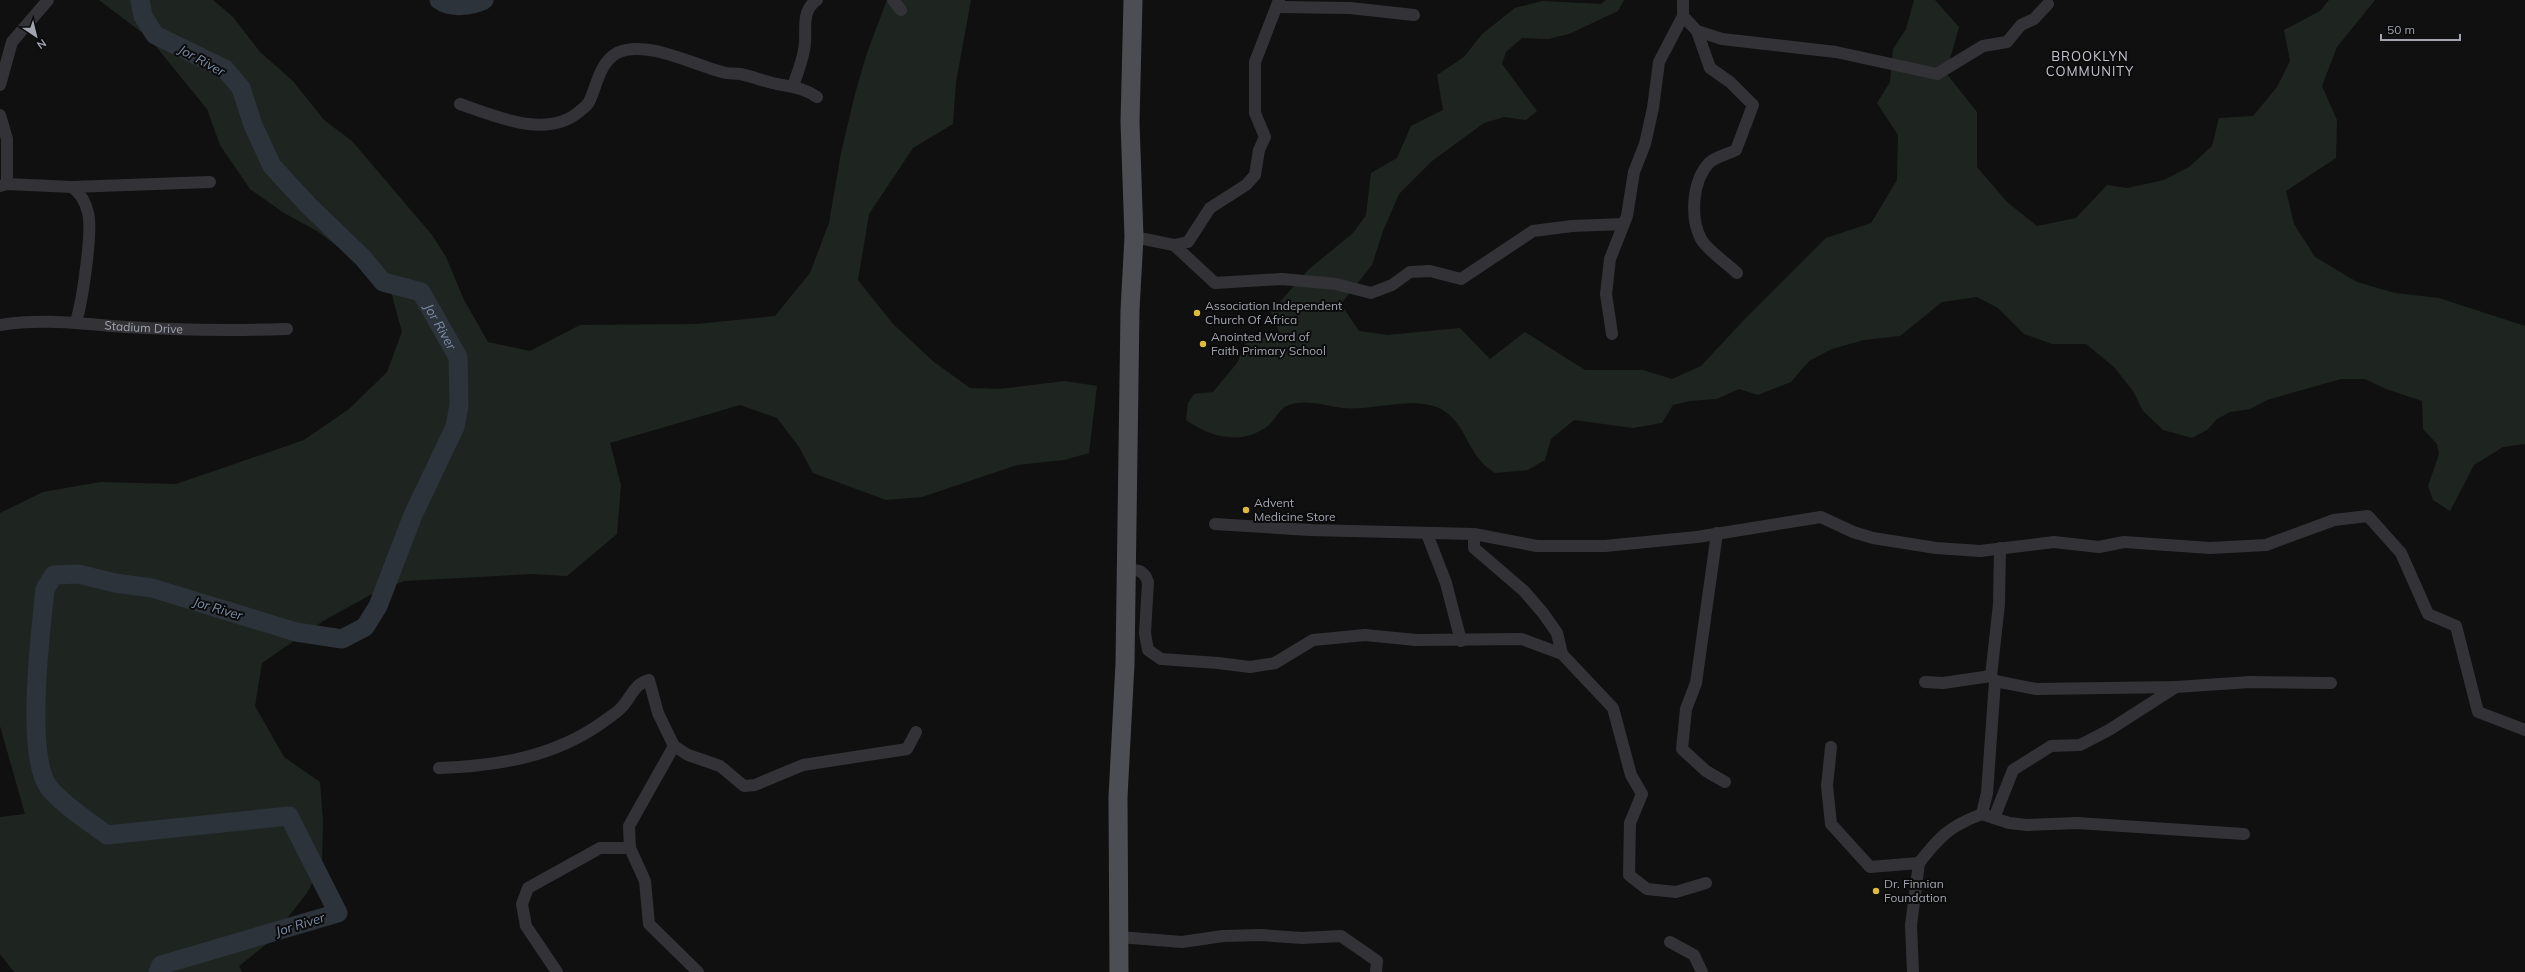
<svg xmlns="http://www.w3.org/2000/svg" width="2525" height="972" viewBox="0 0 2525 972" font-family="Mulish,sans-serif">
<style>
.green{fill:#1e2520}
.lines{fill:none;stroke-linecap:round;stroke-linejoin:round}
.river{stroke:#2d333a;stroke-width:19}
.minor{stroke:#333337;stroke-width:12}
.primary{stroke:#4d4e54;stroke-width:19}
.poi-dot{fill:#deb93a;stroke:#0b0b0c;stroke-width:1.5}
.labels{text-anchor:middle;stroke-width:4;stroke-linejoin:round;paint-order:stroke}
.poi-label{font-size:12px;fill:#a2a5b0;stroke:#0b0b0c;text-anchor:start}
.street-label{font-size:12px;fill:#a2a5b0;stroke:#0b0b0c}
.neighbourhood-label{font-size:13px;letter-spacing:1px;fill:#c3c4cd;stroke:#0b0b0c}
.water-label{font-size:13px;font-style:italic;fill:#7c8fa9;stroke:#0b0b0c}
</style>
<rect width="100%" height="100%" fill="#101011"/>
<path class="green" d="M 99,0 L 213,0 L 233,17 L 260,52 L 293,81 L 324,120 L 352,141 L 432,235 L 446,257 L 464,300 L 488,342 L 530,351 L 580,325 L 697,324 L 775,316 L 810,273 L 829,223 L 841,153 L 855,94 L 867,53 L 887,0 L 971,0 L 956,82 L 953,124 L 913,148 L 869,214 L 858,280 L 893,324 L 934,362 L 970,388 L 999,389 L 1065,381 L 1097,386 L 1089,453 L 1064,460 L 1017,465 L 922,497 L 886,500 L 813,473 L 799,447 L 777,418 L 740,405 L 610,443 L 621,485 L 617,534 L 567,576 L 531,574 L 404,581 L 372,594 L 323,621 L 262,663 L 255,706 L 284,757 L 320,782 L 323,821 L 322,865 L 307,893 L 268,943 L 239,966 L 242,972 L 14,972 L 0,954 L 0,817 L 25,814 L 0,726 L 0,513 L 43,492 L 101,482 L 176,484 L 304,440 L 349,409 L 387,372 L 402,332 L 392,295 L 370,271 L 317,231 L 284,213 L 250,189 L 220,145 L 207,109 L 149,38 Z
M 1606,0 L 1624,0 L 1618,11 L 1569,34 L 1548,39 L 1522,38 L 1506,52 L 1502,64 L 1537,111 L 1526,120 L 1504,117 L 1484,123 L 1432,161 L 1399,194 L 1383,231 L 1372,265 L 1341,304 L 1359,331 L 1387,335 L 1460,328 L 1490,359 L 1525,332 L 1585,370 L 1643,370 L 1672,379 L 1701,366 L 1742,322 L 1826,238 L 1871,223 L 1897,180 L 1898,135 L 1877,103 L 1890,82 L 1893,49 L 1906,29 L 1914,0 L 1935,0 L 1959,27 L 1946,73 L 1977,112 L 1977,167 L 2007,202 L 2037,226 L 2076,218 L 2107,185 L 2127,188 L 2164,180 L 2189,167 L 2212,146 L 2219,118 L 2253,116 L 2277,87 L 2290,61 L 2284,30 L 2320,11 L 2329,0 L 2375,0 L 2337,47 L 2322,86 L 2337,120 L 2336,158 L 2286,191 L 2294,224 L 2315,257 L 2357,282 L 2395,293 L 2439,298 L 2525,326 L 2525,444 L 2503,447 L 2474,465 L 2450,511 L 2433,500 L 2428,486 L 2439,454 L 2437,444 L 2423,429 L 2422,401 L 2386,389 L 2365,379 L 2341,379 L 2267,400 L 2250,409 L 2230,412 L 2217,419 L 2207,430 L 2192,438 L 2163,430 L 2143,411 L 2133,391 L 2114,367 L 2086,344 L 2052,344 L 2024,334 L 1998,308 L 1977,297 L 1942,302 L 1900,336 L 1864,340 L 1832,349 L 1809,361 L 1791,382 L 1758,395 L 1739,389 L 1717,399 L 1690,401 L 1673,405 L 1662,423 L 1633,428 L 1574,420 L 1551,439 L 1545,460 L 1528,470 L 1495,473 C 1490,469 1484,466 1481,461 C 1466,445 1463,421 1441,409 C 1414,395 1373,411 1343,408 C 1325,406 1307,399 1289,405 C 1279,408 1274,423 1265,428 C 1239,445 1210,437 1186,420 L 1188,403 L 1194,394 L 1213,392 L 1237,363 L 1246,343 L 1279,333 L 1271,312 L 1308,270 L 1353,233 L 1366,215 L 1371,173 L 1397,158 L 1411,126 L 1443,110 L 1437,75 L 1464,57 L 1482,34 L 1515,8 L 1542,1 L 1601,4 Z"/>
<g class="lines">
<g class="river">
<path id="s1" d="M 140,0 L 143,16 L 155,35 L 225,69 L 241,88 L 253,125 L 272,166 L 308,205 L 363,258 L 383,282 L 421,292 L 458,357 L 459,405 L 455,427 L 413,515 L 378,606 L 365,627 L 342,639 L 296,632 L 152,588 L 115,583 L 78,574 L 54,575 L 45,589 C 41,630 24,759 50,789 C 66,807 88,821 107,835 L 289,816 L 338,913 L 161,965 L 158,972"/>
<path d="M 439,0 C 451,9 471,6 484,0"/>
</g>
<g class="minor">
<path d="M 893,0 L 901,10"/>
<path d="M 1683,0 L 1683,16 L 1697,31 L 1722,39 L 1836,52 L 1937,74 L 1983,46 L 2007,42 L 2021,25 L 2034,19 L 2048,4"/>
<path d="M 1278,7 L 1350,8 L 1414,15"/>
<path d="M 1697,31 L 1710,68 L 1730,82 L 1753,105 L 1736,150 C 1728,154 1715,157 1709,163 C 1692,181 1690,218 1701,239 C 1707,250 1728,264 1737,273"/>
<path d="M 0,85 L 12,42 L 48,0"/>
<path d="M 793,86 C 797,74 802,62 804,50 C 808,33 799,12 817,0"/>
<path d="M 460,104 C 495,116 547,140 580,111 C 583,108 587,106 589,102 C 597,86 599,63 617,53 C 646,39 694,65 722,72 C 727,74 734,73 740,74 C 752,76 765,82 777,84 C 793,87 804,88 817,97"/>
<path d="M 0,115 L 7,139 L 7,184"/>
<path d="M 0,186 L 7,184 L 72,187 C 80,193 86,203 88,213 C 93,232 82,302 76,322"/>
<path d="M 72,187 L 210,182"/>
<path d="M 1134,237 L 1174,245 L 1215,283 L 1282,279 L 1336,284 L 1371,293 L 1392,285 L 1410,272 L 1430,271 L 1461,279 L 1533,231 L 1572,226 L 1624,224"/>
<path d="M 1174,245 L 1188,242 L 1210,208 L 1246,185 L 1255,175 L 1259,150 L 1265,137 L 1255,113 L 1255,62 L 1279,0"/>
<path id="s2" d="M 0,325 C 42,318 83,324 125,327 C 179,330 233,331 287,329"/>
<path d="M 1612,334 L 1606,294 L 1610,259 L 1627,216 L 1634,172 L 1645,144 L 1653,108 L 1659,62 L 1683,16"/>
<path d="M 1215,524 L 1310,530 L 1474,534 L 1537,546 L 1605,546 L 1697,537 L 1821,517 L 1853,532 L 1873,538 L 1936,548 L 1980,551 L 2054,542 L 2099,547 L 2124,542 L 2210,548 L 2266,545 L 2334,520 L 2368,516 L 2401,553 L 2428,614 L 2456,626 L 2478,712 L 2525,730"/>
<path d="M 1717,533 L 1696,683 L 1686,709 L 1682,749 L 1706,771 L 1725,782"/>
<path d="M 1427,534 L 1446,583 L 1461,641"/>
<path d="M 1474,534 L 1474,548 L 1524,591 L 1543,613 L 1557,633 L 1562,654 L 1613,708 L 1631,775 L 1642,794 L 1630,823 L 1629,875 L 1647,889 L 1676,892 L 1706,883"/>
<path d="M 1127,569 C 1138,570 1144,570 1148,582 L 1145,633 L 1148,650 L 1161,659 L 1218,663 L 1250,667 L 1275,663 L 1313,640 L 1365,635 L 1416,640 L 1522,639 L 1562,654"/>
<path d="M 1991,676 L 1999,604 L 2000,548"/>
<path d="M 1995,681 L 2036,689 L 2176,687 L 2250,682 L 2331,683"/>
<path d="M 1925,682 L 1943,683 L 1991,676 L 1995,681 L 1987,793 L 1982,814 L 2009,823 L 2027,825 L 2077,823 L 2244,834"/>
<path d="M 674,746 L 688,755 L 720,766 L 744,786 L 755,785 L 803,765 L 907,749 L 916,732"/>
<path d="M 1831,747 L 1827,786 L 1831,824 L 1870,867 L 1919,863 L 1911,925 L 1913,972"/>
<path d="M 439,768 C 498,766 554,757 603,722 C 609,717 617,713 622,707 C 632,696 634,684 649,680 L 658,713 L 674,746 L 629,826 L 630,848 L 645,881 L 649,924 L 698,972"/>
<path d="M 1994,818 L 2013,770 L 2051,746 L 2080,745 L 2109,730 L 2176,687"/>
<path d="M 1919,863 C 1940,836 1950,826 1982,814"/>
<path d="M 1119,937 L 1182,942 L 1223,936 L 1261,935 L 1302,938 L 1341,936 L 1377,961 L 1376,972"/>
<path d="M 1670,942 L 1694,955 L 1702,972"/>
<path d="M 557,972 L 526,926 L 522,904 L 528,888 L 600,848 L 630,848"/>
</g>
<path class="primary" d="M 1119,972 L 1118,797 L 1125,664 L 1130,310 L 1134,237 L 1130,122 L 1133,0"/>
</g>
<g class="poi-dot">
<circle cx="1197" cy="313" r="4"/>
<circle cx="1203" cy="344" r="4"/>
<circle cx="1246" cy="510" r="4"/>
<circle cx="1876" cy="891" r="4"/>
</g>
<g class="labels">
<g class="poi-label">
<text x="1205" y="310">Association Independent<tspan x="1205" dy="14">Church Of Africa</tspan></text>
<text x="1211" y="341">Anointed Word of<tspan x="1211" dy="14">Faith Primary School</tspan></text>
<text x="1254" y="507">Advent<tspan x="1254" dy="14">Medicine Store</tspan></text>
<text x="1884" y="888">Dr. Finnian<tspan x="1884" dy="14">Foundation</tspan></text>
</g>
<g class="street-label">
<text dy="4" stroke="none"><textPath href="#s2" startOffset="144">Stadium Drive</textPath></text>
</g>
<g class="neighbourhood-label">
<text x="2090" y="61">BROOKLYN<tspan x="2090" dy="15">COMMUNITY</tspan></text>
</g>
<g class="water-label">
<text transform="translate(202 60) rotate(29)" y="5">Jor River</text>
<text dy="5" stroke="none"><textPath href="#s1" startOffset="465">Jor River</textPath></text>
<text transform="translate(218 608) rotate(17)" y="5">Jor River</text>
<text transform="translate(300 924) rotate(-17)" y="5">Jor River</text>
</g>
</g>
<g transform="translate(36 36) rotate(145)" stroke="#0b0b0c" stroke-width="3" paint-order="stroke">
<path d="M0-3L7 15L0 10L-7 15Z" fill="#a2a5b0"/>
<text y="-6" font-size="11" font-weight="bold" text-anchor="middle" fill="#a2a5b0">N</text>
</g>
<path d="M2381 34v6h79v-6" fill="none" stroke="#a2a5b0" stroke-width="2"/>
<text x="2387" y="34" font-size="12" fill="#a2a5b0" stroke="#0b0b0c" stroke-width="3" paint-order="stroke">50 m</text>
</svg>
